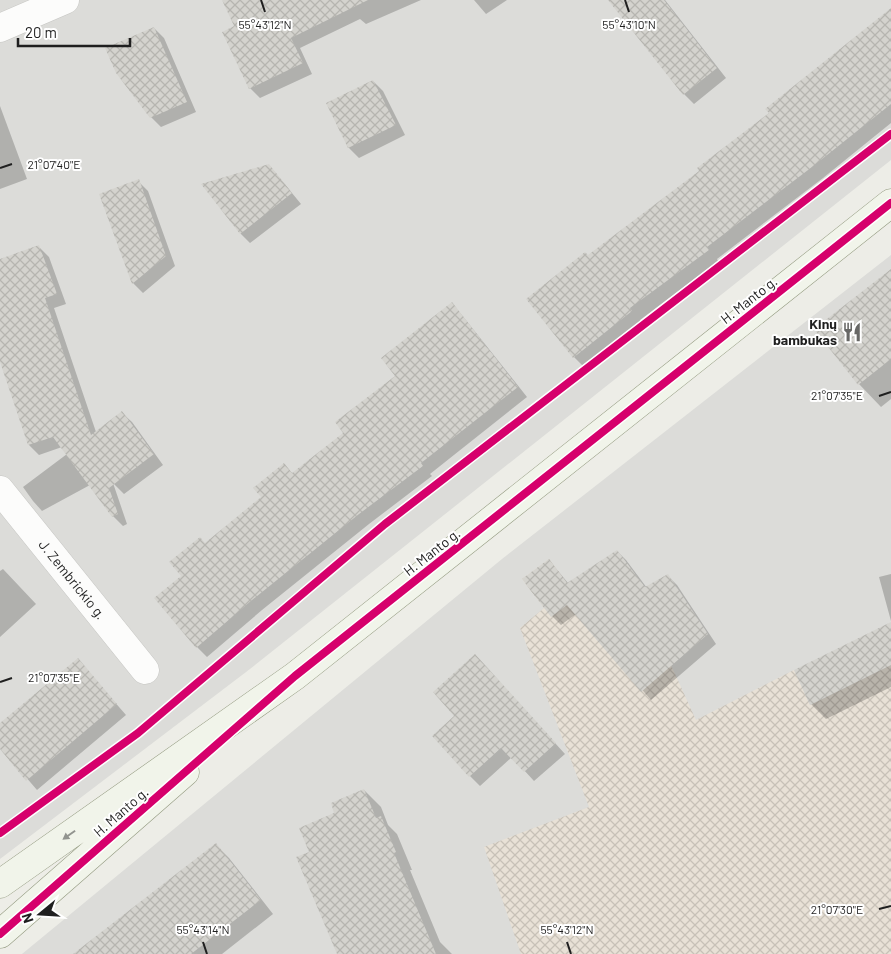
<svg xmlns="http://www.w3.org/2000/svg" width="891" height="954" viewBox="0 0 891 954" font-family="Barlow,sans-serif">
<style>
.residential{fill:#dcdcd9}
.military{fill:url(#military-cross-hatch)}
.shadow{fill:#0003}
.building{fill:url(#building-cross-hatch)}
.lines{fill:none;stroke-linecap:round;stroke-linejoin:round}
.street-casing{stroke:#c6c6c3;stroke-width:29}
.secondary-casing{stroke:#91987e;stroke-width:29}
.street{stroke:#fcfcfb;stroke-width:28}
.secondary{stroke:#f1f4ea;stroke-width:28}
.cycleway-casing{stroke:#fff;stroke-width:11}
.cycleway{stroke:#d6006c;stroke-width:8}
.oneway{fill:#92948f}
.ticks{fill:none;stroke:#1f1f1f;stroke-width:2}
.labels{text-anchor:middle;stroke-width:4;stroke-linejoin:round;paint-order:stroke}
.street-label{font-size:14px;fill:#1f1f1f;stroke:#fff}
.poi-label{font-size:14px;font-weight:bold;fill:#1f1f1f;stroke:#fff;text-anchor:end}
.ticks-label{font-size:12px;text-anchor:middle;fill:#1f1f1f;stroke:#fff;stroke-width:4;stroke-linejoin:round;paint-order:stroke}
</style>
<defs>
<pattern id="military-cross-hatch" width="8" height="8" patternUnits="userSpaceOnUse" patternTransform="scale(1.25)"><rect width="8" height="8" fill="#e8e1d6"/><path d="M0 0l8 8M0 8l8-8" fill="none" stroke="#c7c1b7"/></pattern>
<pattern id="building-cross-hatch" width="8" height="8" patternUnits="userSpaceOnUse" patternTransform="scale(1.25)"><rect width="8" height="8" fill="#d4d3ce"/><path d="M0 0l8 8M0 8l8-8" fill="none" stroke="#b6b5b0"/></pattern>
</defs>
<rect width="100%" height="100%" fill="#edede7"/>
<path class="residential" d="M 0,0 L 891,0 L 891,160 L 250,669 L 0,859 Z
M 891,255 L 891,954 L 22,954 L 502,559 Z"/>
<path class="military" d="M 549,559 L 567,583 L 567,605 L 671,665 L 696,720 L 794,670 L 810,705 L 891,665 L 891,954 L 521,954 L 484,847 L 589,807 L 520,628 L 544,608 L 522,579 Z"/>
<path class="shadow" d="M 234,0 L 421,0 L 366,24 L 360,19 L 300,48 L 312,74 L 260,98 L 250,88 L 224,32 L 236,27 Z
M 474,0 L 507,0 L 486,14 Z
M 610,0 L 665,0 L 726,78 L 694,104 L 684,94 Z
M 891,9 L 891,123 L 823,178 L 717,259 L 718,261 L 640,320 L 641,322 L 585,368 L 574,357 L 588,256 L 701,171 Z
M 154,28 L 164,38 L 196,112 L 161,127 L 151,117 Z
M 373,81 L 383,91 L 405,135 L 359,158 L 349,148 L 328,104 Z
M 0,106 L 27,179 L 0,189 Z
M 269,165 L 301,204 L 250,243 L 240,233 Z
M 138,181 L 148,191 L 175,266 L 143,293 L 133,283 L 101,194 Z
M 39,247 L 49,257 L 66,304 L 54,308 L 96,432 L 122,413 L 132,422 L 163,465 L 124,494 L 113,483 L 127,524 L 123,526 L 113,516 L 90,485 L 42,511 L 33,501 L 23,487 L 67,454 L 62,447 L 39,455 L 29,445 L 0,352 L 0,260 Z
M 891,271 L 891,399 L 881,407 L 859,384 Z
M 452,304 L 461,314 L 527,397 L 430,474 L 432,476 L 369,524 L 262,610 L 207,657 L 197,647 L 183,576 L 205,544 L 263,498 L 284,465 L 293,474 L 345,433 L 397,376 Z
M 617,551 L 626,560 L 647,588 L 667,575 L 677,585 L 716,644 L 651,700 L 576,614 L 561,625 L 552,616 L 549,560 L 568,583 Z
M 3,569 L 36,604 L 0,637 L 0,571 Z
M 891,574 L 891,621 L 879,577 Z
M 891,623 L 891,687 L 826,719 L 811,704 Z
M 78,660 L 126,715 L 37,790 L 0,747 L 0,725 Z
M 485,666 L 565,754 L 534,781 L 512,757 L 480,786 L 470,776 L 456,716 Z
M 364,790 L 381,807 L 388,825 L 397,834 L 412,870 L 410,870 L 440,942 L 452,954 L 339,954 L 310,852 L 336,813 Z
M 216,845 L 229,858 L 273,914 L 222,954 L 75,954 Z"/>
<path class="building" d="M 222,0 L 368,0 L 291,38 L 303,63 L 249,89 L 222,32 L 234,26 Z
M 608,0 L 664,0 L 717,68 L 683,95 Z
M 891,8 L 891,104 L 812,167 L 707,247 L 709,250 L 630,308 L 632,311 L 573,358 L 526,299 L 585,252 L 588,255 L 699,171 L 697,168 L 769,113 L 765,109 Z
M 154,27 L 187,102 L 150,118 L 116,73 L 105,48 Z
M 373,80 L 396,125 L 348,148 L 326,103 Z
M 269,164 L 292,193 L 240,234 L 201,184 Z
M 139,179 L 166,256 L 132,284 L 99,194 Z
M 39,245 L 57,294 L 45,298 L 91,435 L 122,411 L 154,454 L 109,488 L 118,514 L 112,517 L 53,437 L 28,445 L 0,362 L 0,259 Z
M 891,269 L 891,359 L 858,385 L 814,329 Z
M 452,302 L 518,387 L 421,463 L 423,466 L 359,514 L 252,600 L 196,648 L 154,598 L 181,576 L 169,562 L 200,537 L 205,543 L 261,497 L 253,488 L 284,463 L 292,473 L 343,433 L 335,422 L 395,376 L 381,358 Z
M 617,550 L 645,587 L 668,574 L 708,634 L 641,692 L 567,605 L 551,617 L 522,579 L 549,559 L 567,583 Z
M 891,622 L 891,665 L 810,705 L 794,670 Z
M 475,654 L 556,743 L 524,772 L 501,748 L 469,777 L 432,736 L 454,716 L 433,692 Z
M 78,658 L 117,704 L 26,781 L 0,749 L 0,723 Z
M 364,789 L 376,818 L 381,816 L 396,852 L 394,853 L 436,954 L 337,954 L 296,857 L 309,852 L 299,828 L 334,813 L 331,803 Z
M 216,843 L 261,900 L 191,954 L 73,954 Z"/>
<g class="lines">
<defs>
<g id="street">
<path d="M 0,28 L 65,0"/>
<path id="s1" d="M 0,490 L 145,670"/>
</g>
<path id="secondary" d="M 0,884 L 295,676 L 891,203
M 0,934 L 185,772"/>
</defs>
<use href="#street" class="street-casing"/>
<use href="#secondary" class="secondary-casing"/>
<use href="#street" class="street"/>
<use href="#secondary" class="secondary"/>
<defs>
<path id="cycleway" d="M 0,833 L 138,733 L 385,524 L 891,134
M 0,934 L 295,676 L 891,203"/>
</defs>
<use href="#cycleway" class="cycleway-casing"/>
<use href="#cycleway" class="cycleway"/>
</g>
<defs><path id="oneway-solid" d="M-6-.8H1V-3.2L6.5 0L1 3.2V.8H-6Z" transform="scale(1.25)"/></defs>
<use class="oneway" href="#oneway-solid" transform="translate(69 835) rotate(145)"/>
<path class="ticks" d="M 261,0 L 265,12M 625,0 L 629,12M 0,168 L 12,164M 879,396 L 891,392M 0,682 L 12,678M 879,909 L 891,906M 203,942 L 207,954M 567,942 L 571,954"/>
<defs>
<symbol id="restaurant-bare" viewBox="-9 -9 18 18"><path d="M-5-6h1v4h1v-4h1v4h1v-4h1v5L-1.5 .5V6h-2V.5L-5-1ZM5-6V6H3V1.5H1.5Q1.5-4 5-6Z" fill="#676765" stroke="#fff" stroke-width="2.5" paint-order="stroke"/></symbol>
</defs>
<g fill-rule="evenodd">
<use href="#restaurant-bare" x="838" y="318" width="28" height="28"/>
</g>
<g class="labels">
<g class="street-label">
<text transform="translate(749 300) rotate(-38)" y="5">H. Manto g.</text>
<text transform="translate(432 552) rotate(-38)" y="5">H. Manto g.</text>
<text dy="5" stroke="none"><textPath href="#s1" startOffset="115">J. Zembrickio g.</textPath></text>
<text transform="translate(121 812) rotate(-41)" y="5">H. Manto g.</text>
</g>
<g class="poi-label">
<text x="837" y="329">Kinų<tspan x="837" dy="16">bambukas</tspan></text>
</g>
</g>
<g class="ticks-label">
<text x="265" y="29">55°43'12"N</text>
<text x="629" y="29">55°43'10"N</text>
<text x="54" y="169">21°07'40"E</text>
<text x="837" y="400">21°07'35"E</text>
<text x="54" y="682">21°07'35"E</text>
<text x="837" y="914">21°07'30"E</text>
<text x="203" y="934">55°43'14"N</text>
<text x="567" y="934">55°43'12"N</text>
</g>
<g transform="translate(40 914) rotate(252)" stroke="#ffffff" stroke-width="4" paint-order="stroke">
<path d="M0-4L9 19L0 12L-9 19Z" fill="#1f1f1f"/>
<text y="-8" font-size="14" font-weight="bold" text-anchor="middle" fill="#1f1f1f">N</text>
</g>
<path d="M18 38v8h112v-8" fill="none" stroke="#1f1f1f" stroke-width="2.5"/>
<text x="25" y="38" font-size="15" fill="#1f1f1f" stroke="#ffffff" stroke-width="4" paint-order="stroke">20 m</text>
</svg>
